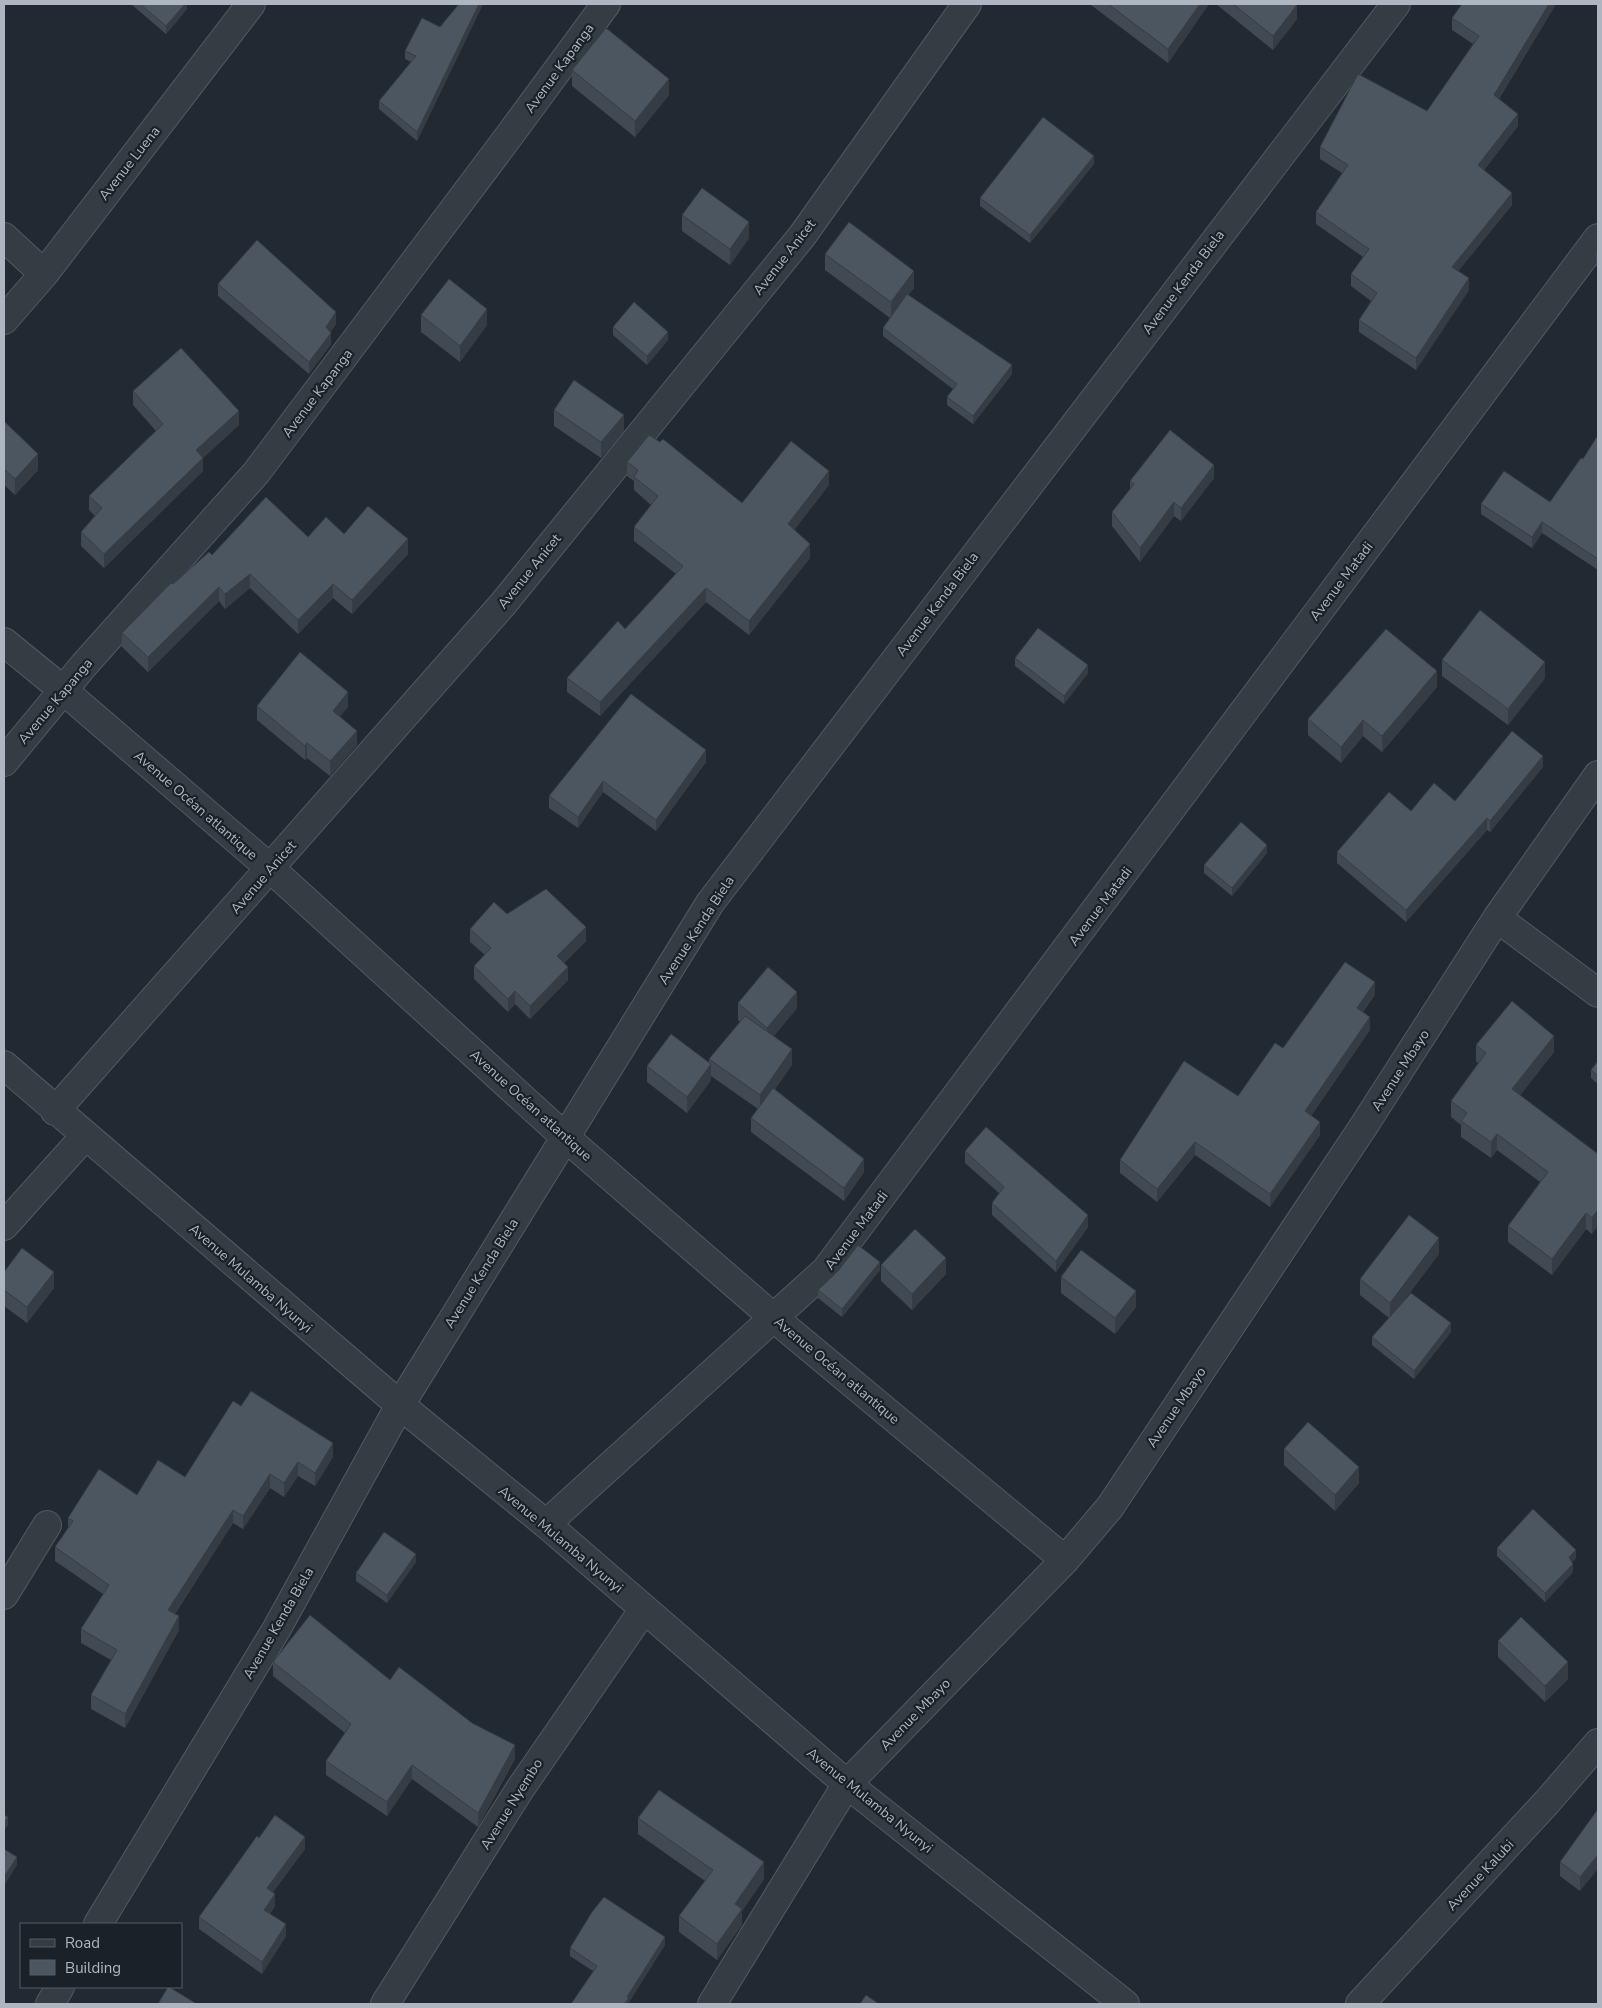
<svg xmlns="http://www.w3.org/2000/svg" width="1602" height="2008" viewBox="0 0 1602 2008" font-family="'Nunito Sans',sans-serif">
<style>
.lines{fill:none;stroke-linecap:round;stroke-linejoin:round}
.minor-casing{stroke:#525a62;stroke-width:30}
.minor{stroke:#343c44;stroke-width:28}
.wall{fill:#414a53}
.shaded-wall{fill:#353c44}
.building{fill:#4c5661;stroke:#353c44}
.labels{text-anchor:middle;stroke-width:4.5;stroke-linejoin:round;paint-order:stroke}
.street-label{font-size:14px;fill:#aeb7c1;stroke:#1a2128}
</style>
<rect width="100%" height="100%" fill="#212a33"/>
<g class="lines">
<defs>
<path id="minor" d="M 4,237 L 44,274
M 4,320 L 44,274 L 251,4
M 4,642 L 63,690 L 270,868 L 565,1137 L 774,1318 L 1065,1560
M 4,762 L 84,665 L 256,473 L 509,136 L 606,4
M 1497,918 L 1598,993
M 4,1065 L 400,1405 L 546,1524 L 847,1784 L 1125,2004
M 55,1111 L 503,604 L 802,236 L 967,4
M 4,1226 L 85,1136
M 546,1524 L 826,1270 L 1598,238
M 4,1595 L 47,1525
M 98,1924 L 276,1630 L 400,1405 L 710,903 L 1396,4
M 50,2004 L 60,1987
M 385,2004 L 520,1789 L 644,1609
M 712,2004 L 847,1784 L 1065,1560 L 1110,1507 L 1363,1127 L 1497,918 L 1598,775
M 1360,2004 L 1547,1802 L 1598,1743"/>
</defs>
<use href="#minor" class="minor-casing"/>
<use href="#minor" class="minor"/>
</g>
<path class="wall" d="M 131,4 L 187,4 L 187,9 L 166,34 Z
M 459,4 L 483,4 L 417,141 L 379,109 L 379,101 L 411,62 L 405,59 L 405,51 L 440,27 Z
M 1091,4 L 1209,4 L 1168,63 L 1091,5 Z
M 1216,4 L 1295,4 L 1297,19 L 1273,50 Z
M 1556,4 L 1499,99 L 1518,126 L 1484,170 L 1512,205 L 1458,271 L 1469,290 L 1416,370 L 1359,332 L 1359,320 L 1371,301 L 1351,286 L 1351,274 L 1363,257 L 1316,224 L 1316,212 L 1342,173 L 1320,159 L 1320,147 L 1427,111 L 1473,44 L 1452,30 L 1452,18 Z
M 572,70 L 669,95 L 635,137 L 572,86 Z
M 1094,164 L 1030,243 L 980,206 L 980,198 Z
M 682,215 L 749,238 L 730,265 L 682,231 Z
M 1598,251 L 1598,267 L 1596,266 L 1596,253 Z
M 825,254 L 914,288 L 908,295 L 1012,374 L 973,424 L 947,405 L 947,397 L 953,389 L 883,336 L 883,328 L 890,318 L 825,270 Z
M 218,284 L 336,324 L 330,332 L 331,344 L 309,374 L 218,296 Z
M 421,315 L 487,325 L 460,362 L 421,332 Z
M 613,327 L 668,340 L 647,365 L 613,335 Z
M 133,391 L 239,425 L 203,458 L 203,471 L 104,568 L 81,546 L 81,532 L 95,516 L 89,510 L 89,496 L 156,431 L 133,405 Z
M 554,410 L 624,431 L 601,458 L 554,426 Z
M 4,421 L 38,470 L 15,495 L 4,485 Z
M 1598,435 L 1598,570 L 1542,533 L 1532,548 L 1481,514 L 1481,504 L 1550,502 L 1583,459 Z
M 627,462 L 742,503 L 829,485 L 794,530 L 810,558 L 749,635 L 706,602 L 600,716 L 567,692 L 567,678 L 625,629 L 676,574 L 634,541 L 634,527 L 651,505 L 634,490 L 634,481 L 627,476 Z
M 1214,478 L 1181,521 L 1174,516 L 1140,562 L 1112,526 L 1112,512 L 1130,490 L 1130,481 Z
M 344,534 L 408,554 L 352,614 L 333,598 L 298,634 L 250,588 L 225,609 L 219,601 L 148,672 L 122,647 L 122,633 L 173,584 L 212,555 L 308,537 Z
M 1015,658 L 1088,673 L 1064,704 L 1015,666 Z
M 1442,660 L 1545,678 L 1508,725 L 1442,676 Z
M 1437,687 L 1382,752 L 1363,736 L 1341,763 L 1308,735 L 1308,719 Z
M 631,694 L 706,762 L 656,831 L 603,792 L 578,828 L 549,808 L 549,796 Z
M 257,706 L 348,707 L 340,716 L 357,745 L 330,776 L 307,758 L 305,760 L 257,720 Z
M 1543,767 L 1490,832 L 1487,830 L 1406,922 L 1337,863 L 1337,852 L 1411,811 L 1455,801 Z
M 1267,853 L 1232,896 L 1204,873 L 1204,865 Z
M 507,914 L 586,941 L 564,963 L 568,980 L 530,1019 L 515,1004 L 508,1012 L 474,979 L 474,966 L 485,955 L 470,942 L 470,929 Z
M 1375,995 L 1363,1012 L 1370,1030 L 1311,1116 L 1320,1135 L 1270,1207 L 1195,1155 L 1157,1202 L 1120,1173 L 1120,1160 L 1238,1096 L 1283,1048 Z
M 738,1003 L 797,1008 L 774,1036 L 792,1065 L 775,1089 L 864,1172 L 844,1201 L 751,1132 L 751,1118 L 758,1109 L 711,1076 L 711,1080 L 687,1113 L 647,1082 L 647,1066 L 709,1063 L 709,1059 L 740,1022 L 738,1020 Z
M 1476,1045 L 1554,1052 L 1520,1095 L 1598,1154 L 1592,1234 L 1586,1229 L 1552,1275 L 1508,1242 L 1508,1226 L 1540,1182 L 1497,1150 L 1491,1158 L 1461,1137 L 1461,1125 L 1451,1117 L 1451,1101 L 1478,1063 L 1476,1061 Z
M 1598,1061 L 1598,1084 L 1591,1078 L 1591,1070 Z
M 965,1151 L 1088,1227 L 1056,1272 L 992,1215 L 992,1203 L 999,1193 L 965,1163 Z
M 1439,1254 L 1399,1307 L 1451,1332 L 1414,1379 L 1372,1345 L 1372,1337 L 1389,1318 L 1360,1295 L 1360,1279 Z
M 881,1265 L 946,1274 L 912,1310 L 881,1281 Z
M 880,1270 L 842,1317 L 818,1298 L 818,1290 Z
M 4,1272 L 54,1288 L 27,1323 L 4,1306 Z
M 1061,1277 L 1136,1307 L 1115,1334 L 1061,1293 Z
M 241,1406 L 333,1457 L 315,1486 L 298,1476 L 284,1497 L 270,1488 L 243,1529 L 233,1523 L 175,1614 L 179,1630 L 125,1728 L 91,1709 L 91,1695 L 111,1660 L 81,1643 L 81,1629 L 103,1594 L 55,1561 L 55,1547 L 68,1528 L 68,1518 L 137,1495 L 185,1477 Z
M 1284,1449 L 1359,1483 L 1335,1511 L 1284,1465 Z
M 1497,1548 L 1576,1558 L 1572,1562 L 1573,1572 L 1545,1602 L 1497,1556 Z
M 416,1562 L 387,1603 L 356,1581 L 356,1573 Z
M 1498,1641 L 1568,1679 L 1545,1702 L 1498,1657 Z
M 273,1662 L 390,1680 L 515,1759 L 478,1827 L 412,1779 L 387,1816 L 326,1775 L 326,1761 L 345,1733 L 273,1676 Z
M 1598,1809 L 1580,1891 L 1560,1876 L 1560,1862 Z
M 638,1818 L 764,1879 L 742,1911 L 742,1925 L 717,1960 L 679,1932 L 679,1916 L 705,1881 L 638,1834 Z
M 259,1838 L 305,1849 L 273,1892 L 275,1906 L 270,1914 L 286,1936 L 262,1974 L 199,1929 L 199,1917 Z
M 665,1945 L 629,2002 L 629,2004 L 593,1971 L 570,1956 L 570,1948 Z"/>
<path class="shaded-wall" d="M 185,4 L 187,4 L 187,9 L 166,34 L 166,26 Z
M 479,4 L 483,4 L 417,141 L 417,132 Z
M 1200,4 L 1209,4 L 1168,63 L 1168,49 Z
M 1549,4 L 1556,4 L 1494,107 L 1494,95 Z
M 1297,5 L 1297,19 L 1273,50 L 1273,36 Z
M 669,79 L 669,95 L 635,137 L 635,121 Z
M 1518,114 L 1518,126 L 1478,177 L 1478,165 Z
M 1094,156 L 1094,164 L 1030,243 L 1030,235 Z
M 1512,193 L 1512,205 L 1452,279 L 1452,267 Z
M 749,222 L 749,238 L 730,265 L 730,249 Z
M 914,271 L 914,288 L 891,318 L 891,302 Z
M 1469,278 L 1469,290 L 1416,370 L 1416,358 Z
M 487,309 L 487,325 L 460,362 L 460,346 Z
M 336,312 L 336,324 L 326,339 L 326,327 Z
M 668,332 L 668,340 L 647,365 L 647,356 Z
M 331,333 L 331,344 L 309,374 L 309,362 Z
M 1012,365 L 1012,374 L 973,424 L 973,416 Z
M 239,411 L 239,425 L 196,464 L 196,450 Z
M 624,415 L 624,431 L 601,458 L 601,442 Z
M 38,454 L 38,470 L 15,495 L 15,479 Z
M 203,458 L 203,471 L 104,568 L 104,554 Z
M 1214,465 L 1214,478 L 1181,521 L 1181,508 Z
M 829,471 L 829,485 L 788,538 L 788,524 Z
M 1174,502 L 1174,516 L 1140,562 L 1140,548 Z
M 1542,522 L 1542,533 L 1532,548 L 1532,537 Z
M 408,539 L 408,554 L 352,614 L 352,600 Z
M 810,544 L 810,558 L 749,635 L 749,621 Z
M 250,574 L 250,588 L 225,609 L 225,594 Z
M 333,584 L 333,598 L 298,634 L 298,620 Z
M 219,587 L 219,601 L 148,672 L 148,657 Z
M 706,588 L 706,602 L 600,716 L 600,702 Z
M 1545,662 L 1545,678 L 1508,725 L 1508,709 Z
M 1088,665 L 1088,673 L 1064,704 L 1064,696 Z
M 1437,671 L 1437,687 L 1382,752 L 1382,736 Z
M 348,692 L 348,707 L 333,725 L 333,711 Z
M 1363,720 L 1363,736 L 1341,763 L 1341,747 Z
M 357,731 L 357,745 L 330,776 L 330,761 Z
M 307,743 L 307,758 L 305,760 L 305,746 Z
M 706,750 L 706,762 L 656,831 L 656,820 Z
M 1543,756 L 1543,767 L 1490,832 L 1490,821 Z
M 603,781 L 603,792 L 578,828 L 578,817 Z
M 1487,818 L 1487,830 L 1406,922 L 1406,910 Z
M 1267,845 L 1267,853 L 1232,896 L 1232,888 Z
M 586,927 L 586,941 L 557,969 L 557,956 Z
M 568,967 L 568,980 L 530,1019 L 530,1006 Z
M 1375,982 L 1375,995 L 1357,1020 L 1357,1008 Z
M 515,991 L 515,1004 L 508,1012 L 508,999 Z
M 797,992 L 797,1008 L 767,1044 L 767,1028 Z
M 1370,1017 L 1370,1030 L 1305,1124 L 1305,1111 Z
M 1554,1036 L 1554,1052 L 1512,1106 L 1512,1089 Z
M 792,1049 L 792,1065 L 760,1111 L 760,1095 Z
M 711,1064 L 711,1080 L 687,1113 L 687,1097 Z
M 1320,1122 L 1320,1135 L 1270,1207 L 1270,1194 Z
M 1497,1134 L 1497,1150 L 1491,1158 L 1491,1142 Z
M 1195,1142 L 1195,1155 L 1157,1202 L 1157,1189 Z
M 864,1159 L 864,1172 L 844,1201 L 844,1188 Z
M 1598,1210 L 1598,1226 L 1592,1234 L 1592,1218 Z
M 1586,1213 L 1586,1229 L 1552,1275 L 1552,1259 Z
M 1088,1215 L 1088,1227 L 1056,1272 L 1056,1261 Z
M 1439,1238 L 1439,1254 L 1390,1319 L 1390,1303 Z
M 946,1258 L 946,1274 L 912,1310 L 912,1294 Z
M 880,1262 L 880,1270 L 842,1317 L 842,1309 Z
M 54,1272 L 54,1288 L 27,1323 L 27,1307 Z
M 1136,1291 L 1136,1307 L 1115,1334 L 1115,1318 Z
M 1451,1323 L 1451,1332 L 1414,1379 L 1414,1371 Z
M 333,1443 L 333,1457 L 315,1486 L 315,1473 Z
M 298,1462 L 298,1476 L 284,1497 L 284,1483 Z
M 1359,1467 L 1359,1483 L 1335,1511 L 1335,1495 Z
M 270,1474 L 270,1488 L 243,1529 L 243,1516 Z
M 233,1510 L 233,1523 L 168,1624 L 168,1610 Z
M 1576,1550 L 1576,1558 L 1569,1565 L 1569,1557 Z
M 416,1554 L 416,1562 L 387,1603 L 387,1595 Z
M 1573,1564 L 1573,1572 L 1545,1602 L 1545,1593 Z
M 179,1616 L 179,1630 L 125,1728 L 125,1714 Z
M 1568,1662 L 1568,1679 L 1545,1702 L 1545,1686 Z
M 515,1745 L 515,1759 L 478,1827 L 478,1813 Z
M 412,1765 L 412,1779 L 387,1816 L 387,1802 Z
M 8,1817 L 8,1825 L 4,1831 L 4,1823 Z
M 305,1837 L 305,1849 L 267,1900 L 267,1888 Z
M 1598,1855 L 1598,1869 L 1580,1891 L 1580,1877 Z
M 17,1857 L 17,1865 L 4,1886 L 4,1877 Z
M 764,1862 L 764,1879 L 742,1911 L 742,1925 L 717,1960 L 717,1944 L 735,1904 Z
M 275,1894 L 275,1906 L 264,1922 L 264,1910 Z
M 286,1924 L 286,1936 L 262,1974 L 262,1962 Z
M 665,1937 L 665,1945 L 629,2002 L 629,2004 L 624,2004 L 627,1997 Z"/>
<path class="building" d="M 140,4 L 185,4 L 166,26 Z
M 459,4 L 479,4 L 417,132 L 379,101 L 416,56 L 405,51 L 422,18 L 440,27 Z
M 1108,4 L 1200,4 L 1168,49 Z
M 1233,4 L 1295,4 L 1297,5 L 1273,36 Z
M 1462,4 L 1549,4 L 1494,95 L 1518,114 L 1478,165 L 1512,193 L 1452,267 L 1469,278 L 1416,358 L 1359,320 L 1377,293 L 1351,274 L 1369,249 L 1316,212 L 1348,165 L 1320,147 L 1358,74 L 1427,111 L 1479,36 L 1452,18 Z
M 606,28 L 669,79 L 635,121 L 572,70 Z
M 1043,117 L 1094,156 L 1030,235 L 980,198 Z
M 702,188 L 749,222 L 730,249 L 682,215 Z
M 849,222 L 914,271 L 891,302 L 825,254 Z
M 257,240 L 336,312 L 326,327 L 331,333 L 309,362 L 218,284 Z
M 449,279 L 487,309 L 460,346 L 421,315 Z
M 907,294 L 1012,365 L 973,416 L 947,397 L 957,384 L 883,328 Z
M 634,302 L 668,332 L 647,356 L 613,327 Z
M 181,348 L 239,411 L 196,450 L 203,458 L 104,554 L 81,532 L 102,508 L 89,496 L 163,424 L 133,391 Z
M 574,380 L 624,415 L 601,442 L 554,410 Z
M 4,421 L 38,454 L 15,479 L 4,469 Z
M 1170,430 L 1214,465 L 1181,508 L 1174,502 L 1140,548 L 1112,512 L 1134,484 L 1130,481 Z
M 649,435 L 660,442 L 663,439 L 742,503 L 791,441 L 829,471 L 788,524 L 810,544 L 749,621 L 706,588 L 600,702 L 567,678 L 618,621 L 625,629 L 683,566 L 634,527 L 658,496 L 634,477 L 638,470 L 627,462 Z
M 1598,435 L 1598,504 L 1597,505 L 1598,506 L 1598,559 L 1542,522 L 1532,537 L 1481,504 L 1504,471 L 1550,502 L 1581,458 L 1583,459 Z
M 266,497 L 308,537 L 326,517 L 344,534 L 368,506 L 408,539 L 352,600 L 333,584 L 298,620 L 250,574 L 225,594 L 219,587 L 148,657 L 122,633 L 171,583 L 173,584 L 209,552 L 212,555 Z
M 1480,610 L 1545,662 L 1508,709 L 1442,660 Z
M 1038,628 L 1088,665 L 1064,696 L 1015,658 Z
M 1386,629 L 1437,671 L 1382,736 L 1363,720 L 1341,747 L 1308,719 Z
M 300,652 L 348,692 L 333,711 L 357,731 L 330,761 L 307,743 L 305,746 L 257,706 Z
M 631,694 L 706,750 L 656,820 L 603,781 L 578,817 L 549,796 Z
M 1512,731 L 1543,756 L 1490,821 L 1487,818 L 1406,910 L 1337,852 L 1389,792 L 1411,811 L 1434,783 L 1455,801 Z
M 1241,822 L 1267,845 L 1232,888 L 1204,865 Z
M 546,889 L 586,927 L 557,956 L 568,967 L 530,1006 L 515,991 L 508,999 L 474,966 L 491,948 L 470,929 L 494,902 L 507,914 Z
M 1345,962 L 1375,982 L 1357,1008 L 1370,1017 L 1305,1111 L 1320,1122 L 1270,1194 L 1195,1142 L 1157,1189 L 1120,1160 L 1184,1061 L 1238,1096 L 1275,1043 L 1283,1048 Z
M 768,967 L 797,992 L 767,1028 L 738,1003 Z
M 1512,1001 L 1554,1036 L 1512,1089 L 1598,1154 L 1598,1210 L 1592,1218 L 1586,1213 L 1552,1259 L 1508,1226 L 1548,1172 L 1497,1134 L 1491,1142 L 1461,1121 L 1467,1113 L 1451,1101 L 1486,1053 L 1476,1045 Z
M 745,1016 L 792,1049 L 760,1095 L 709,1059 Z
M 671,1034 L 711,1064 L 687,1097 L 647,1066 Z
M 1598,1061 L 1598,1076 L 1591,1070 Z
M 773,1088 L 864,1159 L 844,1188 L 751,1118 Z
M 986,1127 L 1088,1215 L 1056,1261 L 992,1203 L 1004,1187 L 965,1151 Z
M 1409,1215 L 1439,1238 L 1390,1303 L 1360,1279 Z
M 915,1229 L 946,1258 L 912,1294 L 881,1265 Z
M 858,1245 L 880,1262 L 842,1309 L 818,1290 L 838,1271 Z
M 22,1248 L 54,1272 L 27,1307 L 4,1290 L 4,1272 Z
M 1081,1250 L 1136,1291 L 1115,1318 L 1061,1277 Z
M 1411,1293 L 1451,1323 L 1414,1371 L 1372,1337 Z
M 251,1391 L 333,1443 L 315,1473 L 298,1462 L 284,1483 L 270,1474 L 243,1516 L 233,1510 L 168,1610 L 179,1616 L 125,1714 L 91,1695 L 117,1650 L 81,1629 L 109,1585 L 55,1547 L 73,1521 L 68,1518 L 99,1469 L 137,1495 L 158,1460 L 185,1477 L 233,1401 L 241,1406 Z
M 1308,1422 L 1359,1467 L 1335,1495 L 1284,1449 Z
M 1533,1509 L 1576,1550 L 1569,1557 L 1573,1564 L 1545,1593 L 1497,1548 Z
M 384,1532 L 416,1554 L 387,1595 L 356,1573 Z
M 310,1615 L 390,1680 L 399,1667 L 472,1723 L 515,1745 L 478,1813 L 412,1765 L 387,1802 L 326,1761 L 351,1724 L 273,1662 Z
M 1521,1617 L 1568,1662 L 1545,1686 L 1498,1641 Z
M 659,1790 L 764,1862 L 735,1904 L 742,1909 L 717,1944 L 679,1916 L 713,1870 L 638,1818 Z
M 1598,1809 L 1598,1855 L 1580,1877 L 1560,1862 Z
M 4,1815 L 8,1817 L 4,1823 Z
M 275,1815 L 305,1837 L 267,1888 L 275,1894 L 264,1910 L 286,1924 L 262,1962 L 199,1917 L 257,1836 L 259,1838 Z
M 4,1849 L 17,1857 L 4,1877 Z
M 604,1897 L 665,1937 L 627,1997 L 629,1998 L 624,2004 L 571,2004 L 597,1966 L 570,1948 L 592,1912 Z
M 168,1987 L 169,1987 L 197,2004 L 158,2004 Z
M 866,1995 L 879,2004 L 860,2004 Z"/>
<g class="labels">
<g class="street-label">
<text transform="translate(559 68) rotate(-54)" y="5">Avenue Kapanga</text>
<text transform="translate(129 163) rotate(-52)" y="5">Avenue Luena</text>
<text transform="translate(784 257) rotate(-52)" y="5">Avenue Anicet</text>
<text transform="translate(1183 282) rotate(-53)" y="5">Avenue Kenda Biela</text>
<text transform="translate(317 393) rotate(-53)" y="5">Avenue Kapanga</text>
<text transform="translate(529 571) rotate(-51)" y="5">Avenue Anicet</text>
<text transform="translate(1341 581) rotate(-53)" y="5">Avenue Matadi</text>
<text transform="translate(937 604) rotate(-53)" y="5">Avenue Kenda Biela</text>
<text transform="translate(55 701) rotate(-50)" y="5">Avenue Kapanga</text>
<text transform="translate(196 805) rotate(41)" y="5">Avenue Océan atlantique</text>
<text transform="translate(263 877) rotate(-49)" y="5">Avenue Anicet</text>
<text transform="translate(1100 906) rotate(-53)" y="5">Avenue Matadi</text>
<text transform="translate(696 930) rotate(-57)" y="5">Avenue Kenda Biela</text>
<text transform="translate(1400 1070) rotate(-57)" y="5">Avenue Mbayo</text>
<text transform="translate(531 1105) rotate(42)" y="5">Avenue Océan atlantique</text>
<text transform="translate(856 1230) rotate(-53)" y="5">Avenue Matadi</text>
<text transform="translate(481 1273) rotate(-58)" y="5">Avenue Kenda Biela</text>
<text transform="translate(251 1278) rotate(41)" y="5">Avenue Mulamba Nyunyi</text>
<text transform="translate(837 1370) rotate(40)" y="5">Avenue Océan atlantique</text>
<text transform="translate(1176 1407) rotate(-56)" y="5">Avenue Mbayo</text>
<text transform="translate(561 1539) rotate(40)" y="5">Avenue Mulamba Nyunyi</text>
<text transform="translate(278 1623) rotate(-60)" y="5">Avenue Kenda Biela</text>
<text transform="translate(915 1714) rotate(-46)" y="5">Avenue Mbayo</text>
<text transform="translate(870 1800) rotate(39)" y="5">Avenue Mulamba Nyunyi</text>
<text transform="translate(511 1804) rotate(-58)" y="5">Avenue Nyembo</text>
<text transform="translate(1480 1875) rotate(-47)" y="5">Avenue Kalubi</text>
</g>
</g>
<rect width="1602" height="2008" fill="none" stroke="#aeb7c1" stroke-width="10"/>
<rect x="20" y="1923" width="162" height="65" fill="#1a2128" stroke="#555d65"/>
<rect x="30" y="1939" width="25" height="8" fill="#343c44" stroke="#555d65"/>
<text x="65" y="1948" font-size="15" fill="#aeb7c1">Road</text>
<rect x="30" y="1960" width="25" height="15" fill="#4c5661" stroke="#555d65"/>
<text x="65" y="1973" font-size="15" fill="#aeb7c1">Building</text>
</svg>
